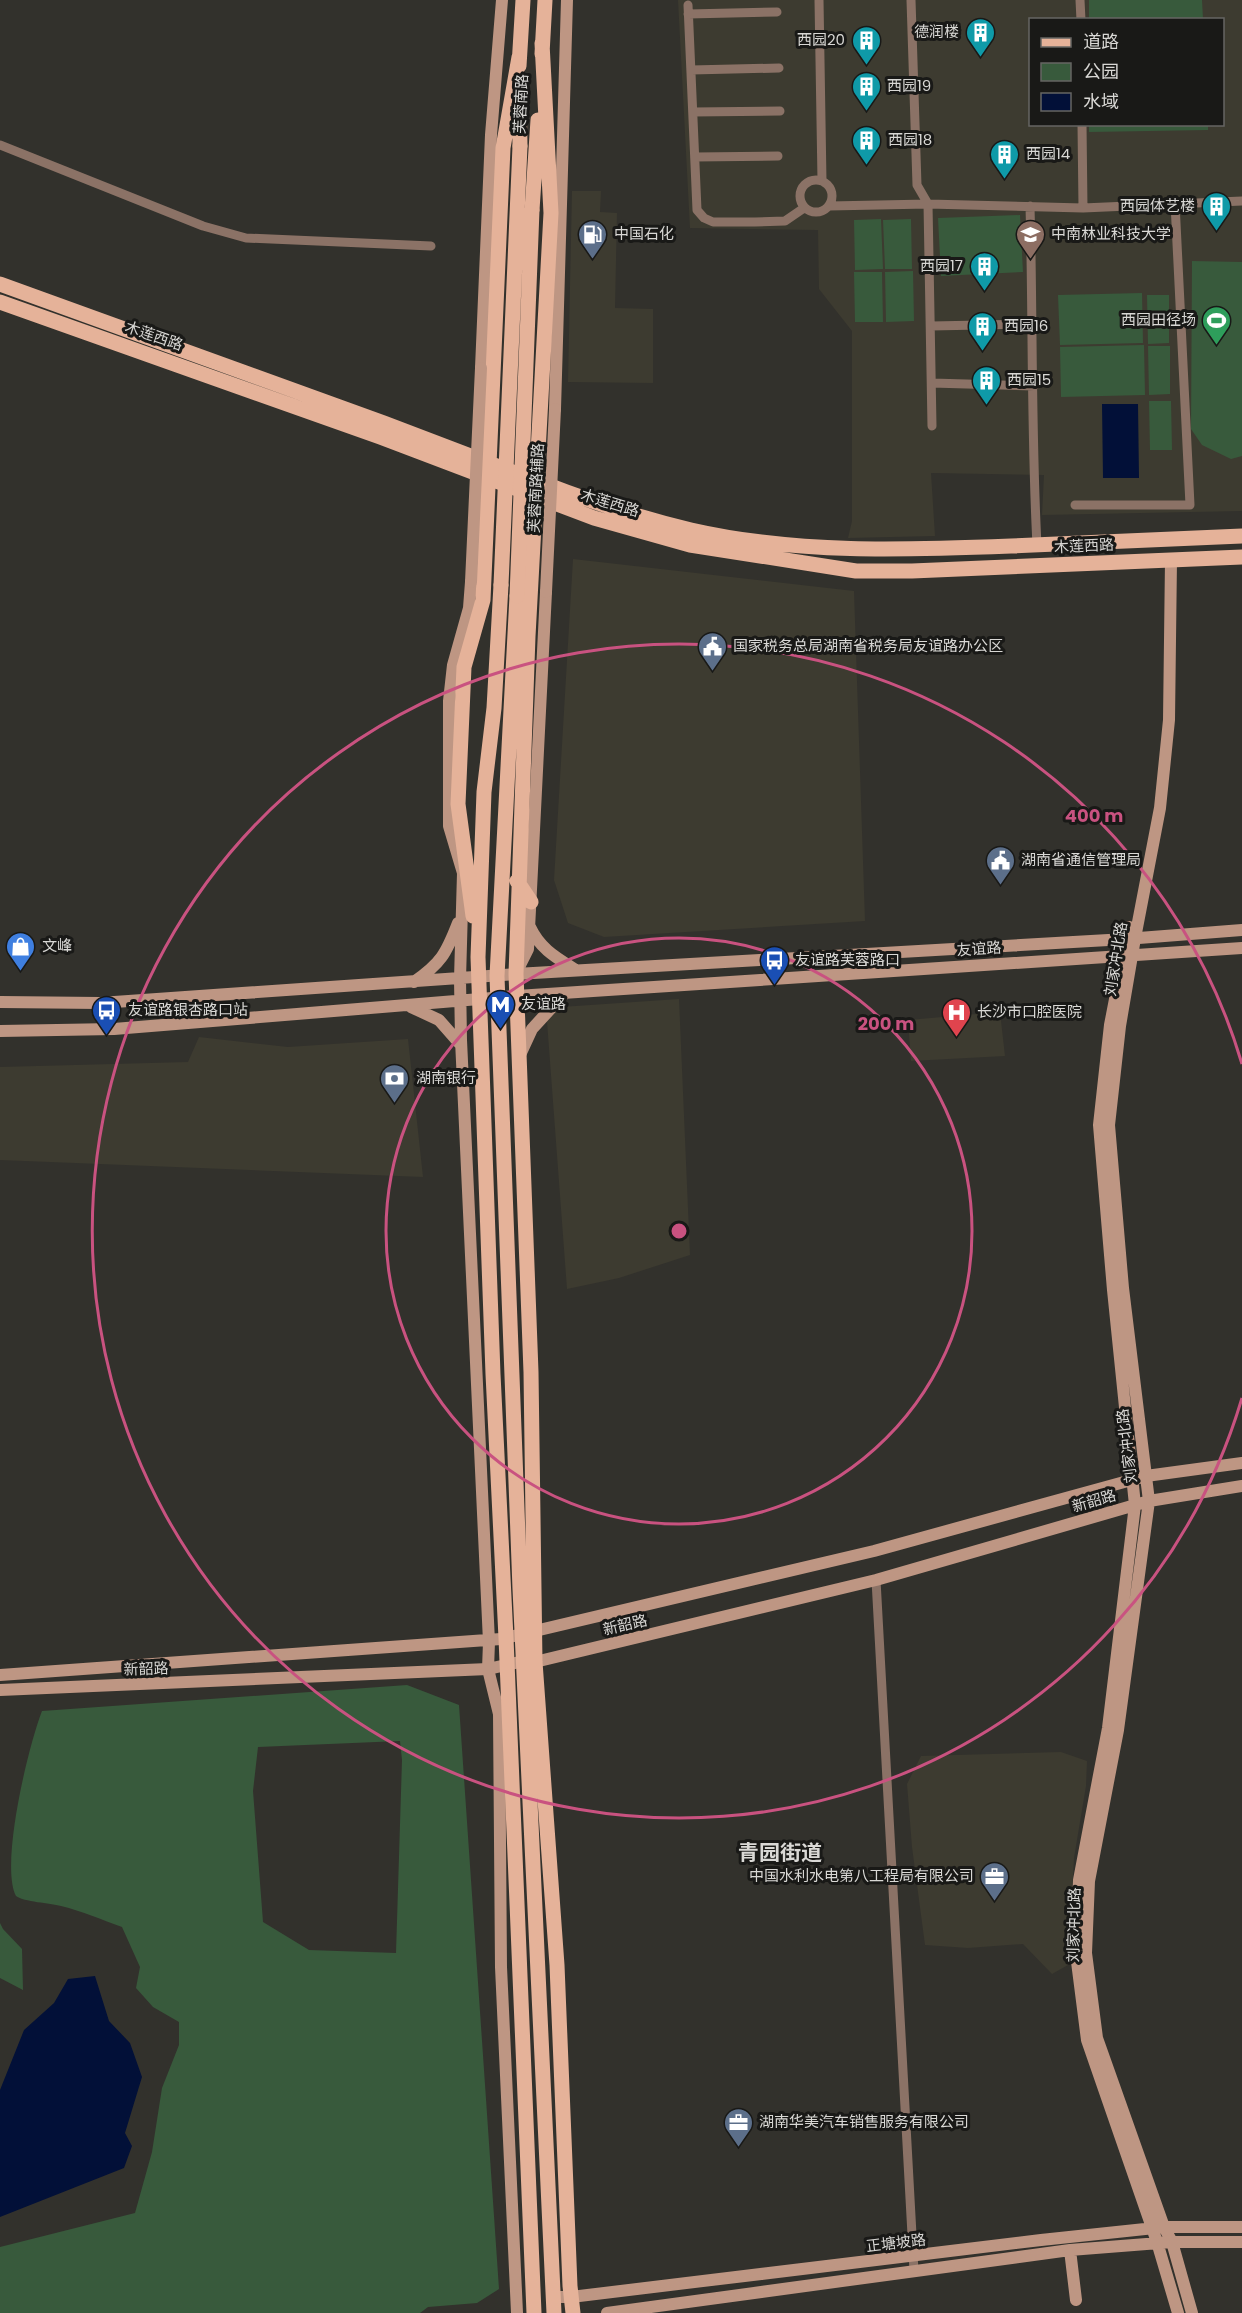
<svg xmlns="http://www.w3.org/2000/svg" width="1242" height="2313" viewBox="0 0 1242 2313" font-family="Poppins,'Noto Sans SC',sans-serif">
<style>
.built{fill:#3d3b30;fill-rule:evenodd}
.green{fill:#385a3c;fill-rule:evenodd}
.water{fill:#021038}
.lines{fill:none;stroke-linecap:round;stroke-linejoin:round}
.street{stroke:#8b7266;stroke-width:9}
.secondary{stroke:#be9683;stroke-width:12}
.primary{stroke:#e5b299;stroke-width:15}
.secondary-bridge{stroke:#be9683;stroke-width:12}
.primary-bridge{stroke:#e5b299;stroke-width:15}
.ring{fill:none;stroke:#c95280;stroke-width:3}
.labels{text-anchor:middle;stroke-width:6;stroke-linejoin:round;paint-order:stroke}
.poi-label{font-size:15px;fill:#d9d8d5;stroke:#191917;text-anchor:start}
.street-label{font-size:15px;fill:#d9d8d5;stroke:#191917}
.district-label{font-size:21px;font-weight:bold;fill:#d9d8d5;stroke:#191917}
.centre{fill:#c95280;stroke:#191917;stroke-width:3}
.ring-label{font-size:18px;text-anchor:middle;font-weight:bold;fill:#c95280;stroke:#191917;stroke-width:6;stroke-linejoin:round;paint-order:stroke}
</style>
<rect width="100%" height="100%" fill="#32312c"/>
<path class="built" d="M 678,0 L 1242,0 L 1242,511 L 1042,515 L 1044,475 L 931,473 L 935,536 L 848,538 L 852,521 L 852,331 L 819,289 L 818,230 L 690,228 ZM 1030,20 L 1222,20 L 1222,124 L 1030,124 Z
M 572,191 L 601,191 L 600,212 L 617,213 L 615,308 L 653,309 L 653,383 L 568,382 Z
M 573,559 L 854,591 L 865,921 L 604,937 L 568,923 L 554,880 Z
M 679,999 L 690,1255 L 619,1278 L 567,1289 L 546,1008 Z
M 1000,1012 L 1005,1056 L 911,1061 L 908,1020 Z
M 199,1037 L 288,1047 L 408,1039 L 423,1177 L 0,1160 L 0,1067 L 188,1062 Z
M 1061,1752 L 1087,1761 L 1086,1786 L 1074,1858 L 1068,1965 L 1052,1974 L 1023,1944 L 968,1948 L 925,1945 L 912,1847 L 907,1784 L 921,1756 Z"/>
<path class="green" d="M 1089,0 L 1202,0 L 1203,19 L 1089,19 Z
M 1089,125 L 1208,125 L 1208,130 L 1089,132 Z
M 1020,215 L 1023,272 L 941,276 L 938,218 Z
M 881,219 L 883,269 L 855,270 L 854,220 Z
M 911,219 L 912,269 L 885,269 L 883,220 Z
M 1192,261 L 1242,262 L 1242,456 L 1231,459 L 1202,445 L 1191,429 Z
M 913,271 L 914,321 L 886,322 L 885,272 Z
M 854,272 L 882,272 L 883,322 L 855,322 Z
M 1142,293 L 1143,343 L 1060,345 L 1058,295 Z
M 1147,295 L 1169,295 L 1169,343 L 1148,344 Z
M 1144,345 L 1145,395 L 1061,397 L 1060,347 Z
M 1148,346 L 1170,346 L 1170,394 L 1149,395 Z
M 1149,401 L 1171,401 L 1172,450 L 1150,450 Z
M 407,1685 L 459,1705 L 499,2289 L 477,2303 L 428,2307 L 420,2313 L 0,2313 L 0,2247 L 135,2213 L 152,2152 L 162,2088 L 179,2045 L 179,2022 L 153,2007 L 136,1988 L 140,1967 L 122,1927 C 102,1920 82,1911 61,1906 C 50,1903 24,1902 16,1896 C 0,1866 27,1750 42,1711 ZM 400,1741 L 402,1760 L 396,1953 L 309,1950 L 263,1922 L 253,1791 L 258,1747 Z
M 0,1923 L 3,1929 L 22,1949 L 23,1990 L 0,1978 Z"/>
<path class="water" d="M 1102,404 L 1138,404 L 1139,478 L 1103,478 Z
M 95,1976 L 109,2021 L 130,2043 L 142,2077 L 125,2133 L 132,2146 L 124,2168 L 0,2217 L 0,2090 L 24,2030 L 54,2003 L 68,1979 Z"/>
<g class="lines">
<path class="street" d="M 819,0 L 822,181
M 911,0 L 917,185 L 928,204 L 932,426
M 1080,0 L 1081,20
M 688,5 L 697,210 L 704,218 L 713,222 L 755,222 L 785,221 L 804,208
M 688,14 L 777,12
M 691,70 L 779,68
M 693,112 L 780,111
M 1082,124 L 1083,208
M 0,145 L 203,226 L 246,238 L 431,246
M 695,157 L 778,156
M800 196a16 16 0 1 1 32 0a16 16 0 1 1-32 0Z
M 829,206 L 928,204 L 1083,208 L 1242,201
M 1030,206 C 1033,319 1031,432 1037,545
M 931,326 L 1032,324
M 932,383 L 1034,386
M 1075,505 L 1190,505 L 1175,203
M 876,1580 L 914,2271"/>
<path class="secondary" d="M 481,368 L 491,135 L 502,0
M 555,409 L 567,0
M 1171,560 L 1169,720 L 1160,808 L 1135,938 L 1120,1026 L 1109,1125 L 1123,1288 L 1149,1501 L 1118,1730 L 1089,1881 L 1086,1953 L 1097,2038 L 1164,2227 L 1172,2242 L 1192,2313
M 471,582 L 469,608 L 453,665 L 449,701 L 449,826 L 463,873 L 460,979 L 461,1040 L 489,1642 L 488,1669 L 499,1714 L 501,1967 L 517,2313
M 530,927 C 540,949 557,958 576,970
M 1129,927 L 1110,1025 L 1099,1125 L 1113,1290 L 1135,1505 L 1108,1728 L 1079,1880 L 1076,1954 L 1087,2040 L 1157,2242 L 1178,2313
M 518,969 L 528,949 L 546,592
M 414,982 C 441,963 446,954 458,923
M 0,1002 L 100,1003 L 516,974 L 1126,939 L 1242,930
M 411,1007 L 439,1020 L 461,1045
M 0,1031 L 114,1029 L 517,996 L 1242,948
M 520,1055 L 532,1029 L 565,993
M 0,1675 L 501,1639 L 874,1551 L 1146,1476 L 1242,1463
M 0,1690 L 488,1669 L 524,1661 L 535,1662 L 876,1580 L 1149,1501 L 1242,1486
M 1070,2250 L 1076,2300
M 553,2297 L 571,2297 L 1041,2240 L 1164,2227 L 1242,2227
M 607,2313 L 1070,2250 L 1172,2242 L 1242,2242"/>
<path class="primary" d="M 542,43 L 551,213 L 528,636 L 516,974 L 531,1372 L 535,1662 L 557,1965 L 570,2286 L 573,2313
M 542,54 L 545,0
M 519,66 L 523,0
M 519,90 L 520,146
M 532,210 L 538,120
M 0,284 L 384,423 L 518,474
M 0,302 L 380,437 L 594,518 L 690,545 L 856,571 L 912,571 L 1242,557
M 540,482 C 589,501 640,518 691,530 C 796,554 905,550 1011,546 C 1088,543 1165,540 1242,536
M 501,585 L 494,708 L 484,792 L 478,957 L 493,1374 L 506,1638 L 534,2313
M 517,596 L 497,976 L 520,1589 L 554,2313
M 517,881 L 531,902
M 473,916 L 458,804 L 464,667 L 483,600 L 503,148 L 519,57"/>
<path class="secondary-bridge" d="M 471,582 L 481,368
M 546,592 L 555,409"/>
<path class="primary-bridge" d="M 501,585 L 520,146
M 517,596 L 532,210"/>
</g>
<g class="ring">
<circle cx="679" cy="1231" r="293"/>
<path d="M1242 1398A587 587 0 1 1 1242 1064"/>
</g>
<defs>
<symbol id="building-pin" viewBox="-11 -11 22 30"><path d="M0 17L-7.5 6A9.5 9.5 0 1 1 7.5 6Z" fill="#0f9aa8" stroke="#191917"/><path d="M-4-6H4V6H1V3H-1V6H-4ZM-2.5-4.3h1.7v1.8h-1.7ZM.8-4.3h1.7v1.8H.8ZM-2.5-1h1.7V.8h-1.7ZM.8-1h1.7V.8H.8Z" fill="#fff"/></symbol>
<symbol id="fuel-pin" viewBox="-11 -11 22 30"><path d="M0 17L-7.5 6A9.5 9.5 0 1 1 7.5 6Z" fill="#5c6f8a" stroke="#191917"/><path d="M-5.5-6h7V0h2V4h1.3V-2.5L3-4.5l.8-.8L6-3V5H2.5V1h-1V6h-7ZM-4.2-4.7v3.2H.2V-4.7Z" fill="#fff"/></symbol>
<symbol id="university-pin" viewBox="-11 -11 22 30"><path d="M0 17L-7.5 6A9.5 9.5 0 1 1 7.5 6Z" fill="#8d6e63" stroke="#191917"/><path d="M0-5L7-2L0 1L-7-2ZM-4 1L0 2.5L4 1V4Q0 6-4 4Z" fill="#fff"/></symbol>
<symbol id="stadium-pin" viewBox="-11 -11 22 30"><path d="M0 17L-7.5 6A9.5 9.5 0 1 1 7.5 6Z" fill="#2e9e5b" stroke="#191917"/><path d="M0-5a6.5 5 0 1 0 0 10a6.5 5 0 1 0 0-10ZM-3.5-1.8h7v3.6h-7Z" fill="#fff"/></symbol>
<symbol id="civic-pin" viewBox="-11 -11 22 30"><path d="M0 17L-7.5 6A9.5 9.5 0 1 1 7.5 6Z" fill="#5c6f8a" stroke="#191917"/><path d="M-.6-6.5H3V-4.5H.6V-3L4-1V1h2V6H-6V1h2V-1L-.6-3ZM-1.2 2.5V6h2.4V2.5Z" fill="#fff"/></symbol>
<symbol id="shop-pin" viewBox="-11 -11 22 30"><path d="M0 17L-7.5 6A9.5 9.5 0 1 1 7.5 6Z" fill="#3f7fe0" stroke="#191917"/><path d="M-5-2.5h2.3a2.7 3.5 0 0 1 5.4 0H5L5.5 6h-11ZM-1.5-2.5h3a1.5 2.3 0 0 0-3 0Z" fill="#fff"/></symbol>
<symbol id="bus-pin" viewBox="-11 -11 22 30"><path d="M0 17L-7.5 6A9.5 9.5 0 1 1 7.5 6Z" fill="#1a4fb4" stroke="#191917"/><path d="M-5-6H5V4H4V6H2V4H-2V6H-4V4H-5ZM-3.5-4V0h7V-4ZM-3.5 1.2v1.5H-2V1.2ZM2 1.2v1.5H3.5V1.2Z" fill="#fff"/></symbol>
<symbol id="metro-pin" viewBox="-11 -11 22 30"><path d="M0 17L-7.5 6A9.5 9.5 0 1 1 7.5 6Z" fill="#1a4fb4" stroke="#191917"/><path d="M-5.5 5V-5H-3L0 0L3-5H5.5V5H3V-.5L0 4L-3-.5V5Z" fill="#fff"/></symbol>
<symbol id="hospital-pin" viewBox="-11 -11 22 30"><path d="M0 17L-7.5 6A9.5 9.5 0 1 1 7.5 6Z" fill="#e0444e" stroke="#191917"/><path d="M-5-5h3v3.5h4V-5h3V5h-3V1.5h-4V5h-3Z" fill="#fff"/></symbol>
<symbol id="bank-pin" viewBox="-11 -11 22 30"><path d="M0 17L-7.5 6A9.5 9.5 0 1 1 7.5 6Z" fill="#5c6f8a" stroke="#191917"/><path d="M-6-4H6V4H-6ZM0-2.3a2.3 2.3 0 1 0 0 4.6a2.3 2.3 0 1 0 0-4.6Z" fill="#fff"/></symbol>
<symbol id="office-pin" viewBox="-11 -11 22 30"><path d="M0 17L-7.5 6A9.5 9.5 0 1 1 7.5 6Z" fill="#5c6f8a" stroke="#191917"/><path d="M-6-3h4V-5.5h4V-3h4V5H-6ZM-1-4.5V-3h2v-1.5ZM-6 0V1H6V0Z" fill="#fff"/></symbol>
</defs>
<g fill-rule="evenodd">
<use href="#building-pin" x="964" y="16" width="33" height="45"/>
<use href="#building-pin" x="850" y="24" width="33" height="45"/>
<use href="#building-pin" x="850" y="70" width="33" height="45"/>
<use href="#building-pin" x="850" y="124" width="33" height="45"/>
<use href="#building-pin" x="988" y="138" width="33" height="45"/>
<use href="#building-pin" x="1200" y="190" width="33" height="45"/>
<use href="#fuel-pin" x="576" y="218" width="33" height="45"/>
<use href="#university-pin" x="1014" y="218" width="33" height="45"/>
<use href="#building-pin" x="968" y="250" width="33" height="45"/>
<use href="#stadium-pin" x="1200" y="304" width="33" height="45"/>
<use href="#building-pin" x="966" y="310" width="33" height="45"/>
<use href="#building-pin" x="970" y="364" width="33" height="45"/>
<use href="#civic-pin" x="696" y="630" width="33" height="45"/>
<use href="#civic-pin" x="984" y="844" width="33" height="45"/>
<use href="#shop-pin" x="4" y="930" width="33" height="45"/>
<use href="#bus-pin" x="758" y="944" width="33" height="45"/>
<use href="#metro-pin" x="484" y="988" width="33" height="45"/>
<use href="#bus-pin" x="90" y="994" width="33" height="45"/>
<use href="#hospital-pin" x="940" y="996" width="33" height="45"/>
<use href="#bank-pin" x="378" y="1062" width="33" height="45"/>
<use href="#office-pin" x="978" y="1860" width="33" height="45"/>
<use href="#office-pin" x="722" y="2106" width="33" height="45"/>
</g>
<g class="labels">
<g class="poi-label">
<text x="959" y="37" text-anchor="end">德润楼</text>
<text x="845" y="45" text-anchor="end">西园20</text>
<text x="887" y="91">西园19</text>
<text x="888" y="145">西园18</text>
<text x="1026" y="159">西园14</text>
<text x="1195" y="211" text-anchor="end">西园体艺楼</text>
<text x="614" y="239">中国石化</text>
<text x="1051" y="239">中南林业科技大学</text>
<text x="963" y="271" text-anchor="end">西园17</text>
<text x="1196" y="325" text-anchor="end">西园田径场</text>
<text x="1004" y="331">西园16</text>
<text x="1007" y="385">西园15</text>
<text x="733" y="651">国家税务总局湖南省税务局友谊路办公区</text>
<text x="1021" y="865">湖南省通信管理局</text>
<text x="42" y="951">文峰</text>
<text x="795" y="965">友谊路芙蓉路口</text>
<text x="521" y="1009">友谊路</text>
<text x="128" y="1015">友谊路银杏路口站</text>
<text x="977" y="1017">长沙市口腔医院</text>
<text x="416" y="1083">湖南银行</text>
<text x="974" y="1881" text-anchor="end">中国水利水电第八工程局有限公司</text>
<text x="759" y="2127">湖南华美汽车销售服务有限公司</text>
</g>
<g class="street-label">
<text transform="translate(521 104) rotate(-87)" y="5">芙蓉南路</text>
<text transform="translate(154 336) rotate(19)" y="5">木莲西路</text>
<text transform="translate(536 488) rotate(-87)" y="5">芙蓉南路辅路</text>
<text transform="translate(610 503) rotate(17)" y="5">木莲西路</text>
<text transform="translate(1084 546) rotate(-3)" y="5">木莲西路</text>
<text transform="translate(979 949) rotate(-4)" y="5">友谊路</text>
<text transform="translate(1116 959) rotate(-81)" y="5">刘家冲北路</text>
<text transform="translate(1127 1446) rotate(-97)" y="5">刘家冲北路</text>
<text transform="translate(1094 1501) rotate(-16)" y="5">新韶路</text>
<text transform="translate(625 1625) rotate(-13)" y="5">新韶路</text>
<text transform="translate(146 1669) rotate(-2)" y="5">新韶路</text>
<text transform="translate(1074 1925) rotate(-89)" y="5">刘家冲北路</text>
<text transform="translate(896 2243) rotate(-7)" y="5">正塘坡路</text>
</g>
<g class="district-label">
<text x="780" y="1860">青园街道</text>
</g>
</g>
<circle cx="679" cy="1231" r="9" class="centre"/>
<g class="ring-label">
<text x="1094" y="822">400 m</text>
<text x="886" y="1030">200 m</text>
</g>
<rect x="1029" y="18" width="195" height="108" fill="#191917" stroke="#666563" stroke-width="1.5"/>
<rect x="1041" y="38" width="30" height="9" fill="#e5b299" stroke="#666563" stroke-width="1.5"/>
<text x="1083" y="48" font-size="18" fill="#d9d8d5">道路</text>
<rect x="1041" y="63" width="30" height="18" fill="#385a3c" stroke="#666563" stroke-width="1.5"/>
<text x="1083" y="78" font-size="18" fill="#d9d8d5">公园</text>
<rect x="1041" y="93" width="30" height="18" fill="#021038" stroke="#666563" stroke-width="1.5"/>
<text x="1083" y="108" font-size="18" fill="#d9d8d5">水域</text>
</svg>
